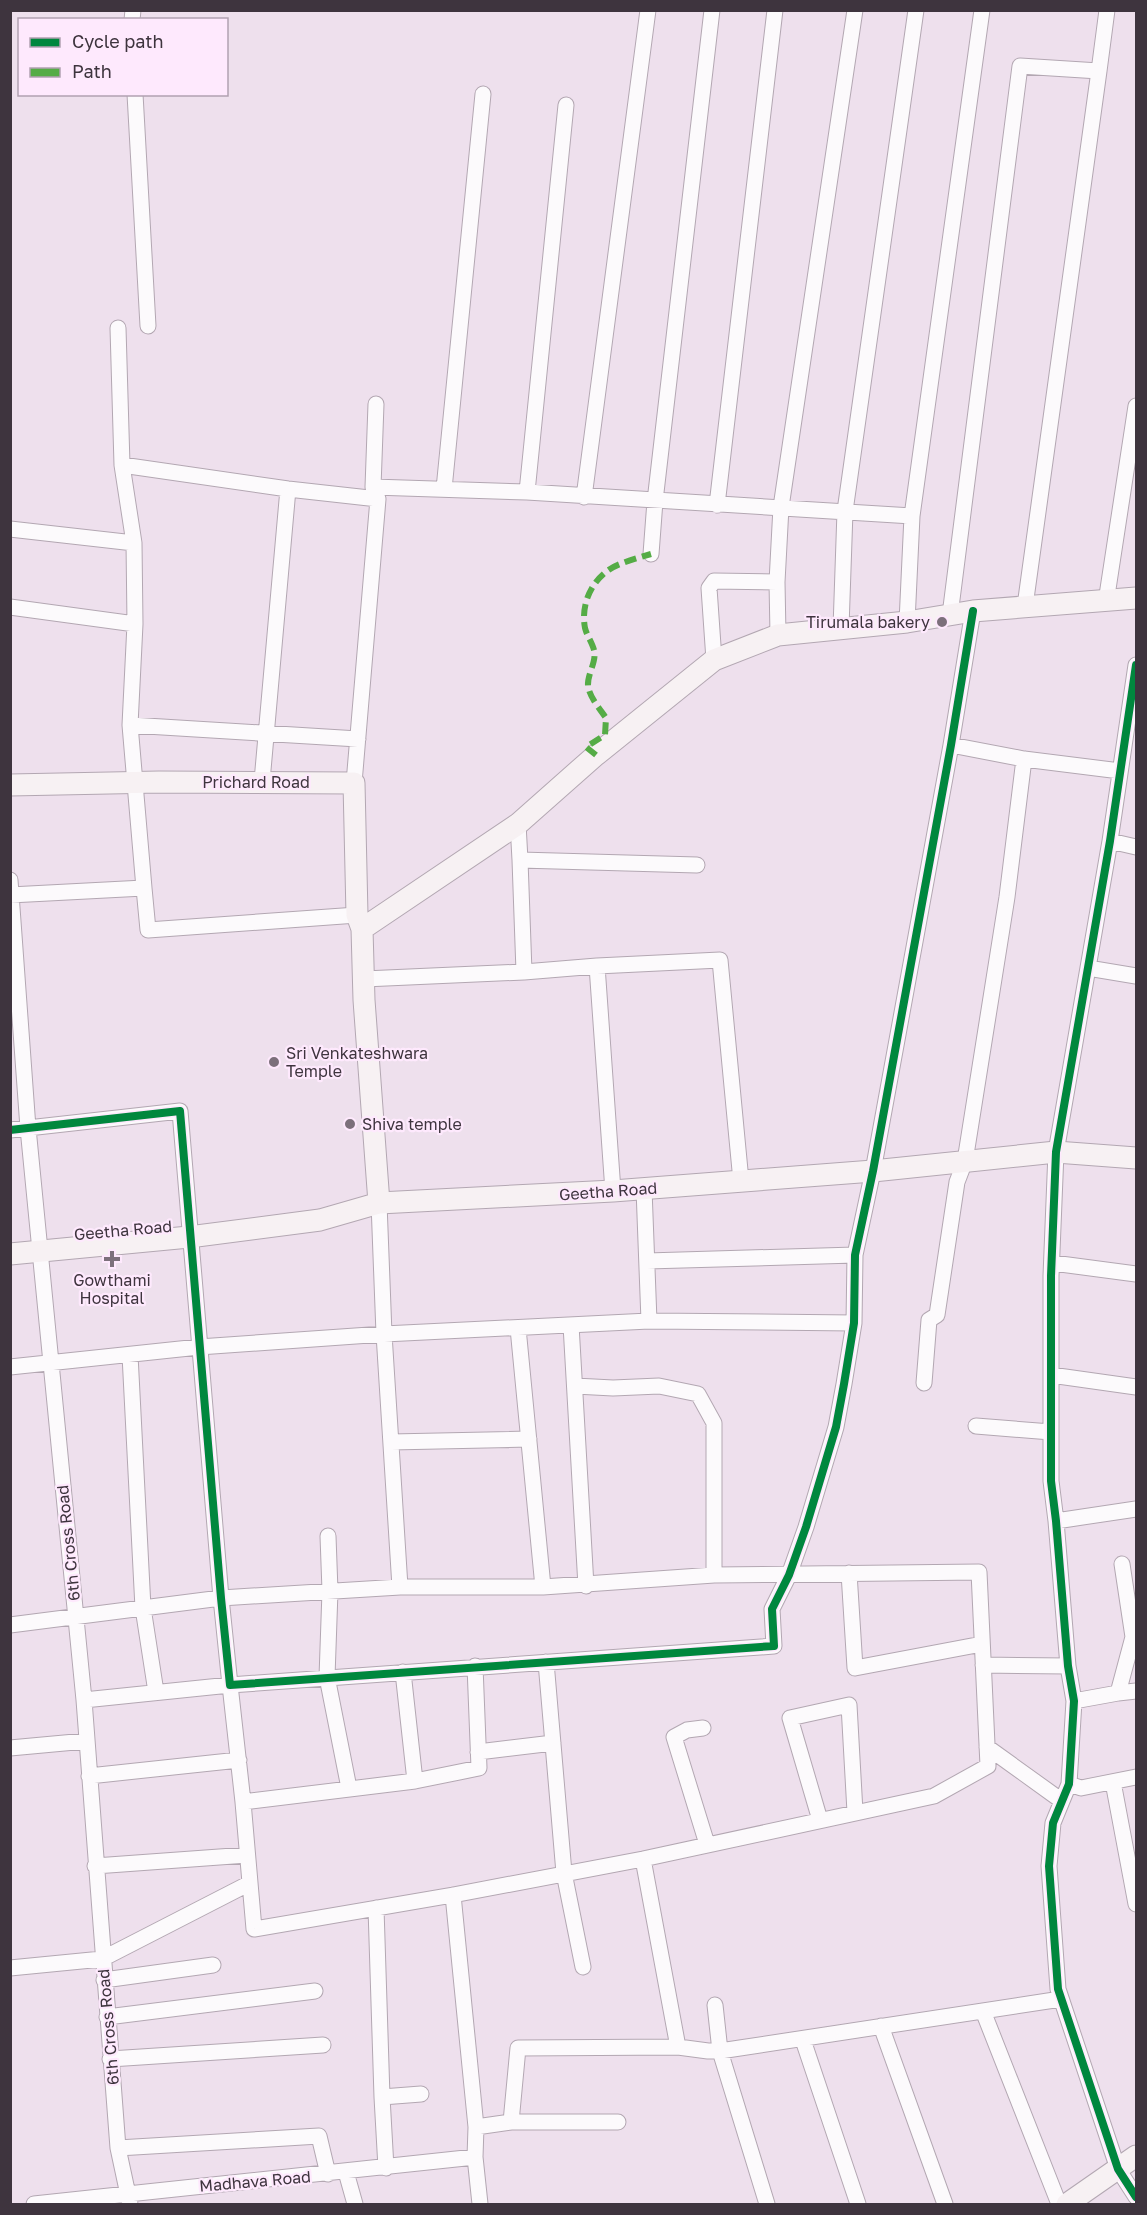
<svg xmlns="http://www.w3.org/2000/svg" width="1147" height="2215" viewBox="0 0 1147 2215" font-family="'Golos Text',sans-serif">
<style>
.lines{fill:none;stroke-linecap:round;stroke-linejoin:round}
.street-casing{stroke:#b3a7b2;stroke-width:17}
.secondary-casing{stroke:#b3a7b2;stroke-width:23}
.street{stroke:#fcfafc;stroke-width:15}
.secondary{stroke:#f7f1f3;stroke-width:21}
.quiet{stroke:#55ac46;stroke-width:6;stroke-dasharray:12 6;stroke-linecap:butt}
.cycleway-casing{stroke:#fee9fd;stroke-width:11}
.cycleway{stroke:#00873e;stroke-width:8}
.poi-dot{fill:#7c707b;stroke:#fee9fd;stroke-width:2}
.labels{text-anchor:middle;stroke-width:4.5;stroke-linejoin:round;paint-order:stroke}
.poi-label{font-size:16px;fill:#3e343e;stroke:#fee9fd;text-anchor:start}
.street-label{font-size:16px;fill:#3e343e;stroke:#fee9fd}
</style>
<rect width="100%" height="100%" fill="#eee0ed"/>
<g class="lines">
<defs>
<path id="street" d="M 132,20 L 133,10
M 135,94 L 148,326
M 122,465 L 288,489 L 378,499
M 373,487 L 527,492 L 912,516 L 907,622
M 444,489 L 483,94
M 527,492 L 566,105
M 584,497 L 648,10
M 717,505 L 775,10
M 912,516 L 982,10
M 10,529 L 134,543
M 651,554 L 655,501 L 712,10
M 1106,602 L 1136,406
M 1025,606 L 1099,71
M 10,607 L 135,624
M 950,615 L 1020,66 L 1099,71 L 1107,10
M 841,628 L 845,511 L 916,10
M 778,635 L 777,582 L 781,507 L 855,10
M 714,660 L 709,588 L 714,581 L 777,582
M 1136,665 L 1110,841 L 1056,1152 L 1051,1276 L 1051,1481 L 1056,1521 L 1068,1666 L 1074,1701 L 1069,1784 L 1053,1823 L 1049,1866 L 1058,1989 L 1118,2169 L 1136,2197
M 130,725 L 358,739
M 951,745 L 1024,759 L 1120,771
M 262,781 L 288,489
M 354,783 L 378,499 L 373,487 L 376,404
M 518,824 L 520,860 L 697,865
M 1110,841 L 1136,847
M 10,880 L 28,1128 L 84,1700 L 118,2148 L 130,2204
M 144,888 L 148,930 L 357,915
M 10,895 L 144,888 L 130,725 L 135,624 L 134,543 L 122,465 L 118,328
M 597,966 L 613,1191
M 1088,968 L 1136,976
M 524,972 L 597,966 L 720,960 L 741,1181
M 364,979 L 524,972 L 520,860
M 10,1130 L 180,1111 L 221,1598 L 230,1685 L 774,1646 L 772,1609 L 789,1575 L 806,1527 L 836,1427 L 844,1384 L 854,1323 L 855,1255 L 873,1171 L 951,745 L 973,611
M 644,1189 L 649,1321
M 379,1203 L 384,1334 L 400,1587
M 647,1261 L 855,1255
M 1053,1263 L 1136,1274
M 571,1325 L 586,1586
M 518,1328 L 543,1587
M 130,1355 L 143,1608 L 156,1692
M 10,1367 L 199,1347 L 384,1334 L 649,1321 L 854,1323
M 1051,1375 L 1136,1387
M 924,1383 L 929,1320 L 937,1315 L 957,1182 L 965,1161 L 1007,897 L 1024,759
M 575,1386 L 613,1388 L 659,1386 L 698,1394 L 714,1423 L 714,1575
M 976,1426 L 1051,1432
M 391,1442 L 529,1439
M 1056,1521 L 1136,1509
M 328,1536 L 330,1591 L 327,1677 L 349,1788
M 849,1573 L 855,1668 L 982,1644
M 10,1625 L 221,1598 L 400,1587 L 543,1587 L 714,1575 L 979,1572 L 988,1766 L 934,1796 L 643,1859 L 453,1895 L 254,1929 L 243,1802 L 230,1685 L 84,1700
M 546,1662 L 564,1873 L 583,1967
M 983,1665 L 1068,1666
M 1118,1693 L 1136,1691
M 1074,1701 L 1118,1693 L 1133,1637 L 1122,1564
M 703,1728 L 687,1730 L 674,1737 L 707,1844
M 987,1747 L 1062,1801
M 10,1748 L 86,1741
M 478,1752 L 553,1743
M 89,1776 L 239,1760
M 415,1781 L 479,1768 L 475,1666
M 1113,1782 L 1136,1904
M 1069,1784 L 1081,1788 L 1136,1777
M 243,1802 L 415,1781 L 403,1672
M 820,1820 L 790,1718 L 849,1705 L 855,1812
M 95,1866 L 247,1855
M 453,1895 L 476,2127 L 475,2157 L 480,2204
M 376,1908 L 382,2097 L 421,2094
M 10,1968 L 102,1959 L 250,1883
M 104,1980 L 213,1965
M 715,2005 L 720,2051 L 767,2204
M 983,2011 L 1059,2204
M 107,2017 L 315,1991
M 881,2026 L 945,2204
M 803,2040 L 858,2204
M 678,2047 L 708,2051 L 720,2051 L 1061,1999
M 110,2059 L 323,2045
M 382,2097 L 386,2168
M 511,2122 L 618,2122
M 476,2127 L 511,2122 L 518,2048 L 678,2047 L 643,1859
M 118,2148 L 319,2136 L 328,2174
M 346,2172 L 355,2204
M 34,2204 L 475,2157"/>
<path id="secondary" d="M 10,785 L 159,782 L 354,783 L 357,915 L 362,929
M 379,1203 L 364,1000 L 362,929 L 518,824 L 596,755 L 714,660 L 778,635 L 907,622 L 973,611 L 1136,598
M 10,1254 L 189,1237 L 320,1220 L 379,1203 L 613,1191 L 873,1171 L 1056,1152 L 1136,1158
M 1067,2204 L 1136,2156"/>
</defs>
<use href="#street" class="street-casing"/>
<use href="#secondary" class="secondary-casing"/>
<use href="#street" class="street"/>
<use href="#secondary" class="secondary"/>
<path class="quiet" d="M 596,755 L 586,747 L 605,735 L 606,718 C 600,709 590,698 588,686 C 587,674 597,662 594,650 C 592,642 587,636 585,628 C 580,602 594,574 620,564 C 630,560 641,557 651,554"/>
<defs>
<path id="cycleway" d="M 1136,665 L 1110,841 L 1056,1152 L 1051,1276 L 1051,1481 L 1056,1521 L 1068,1666 L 1074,1701 L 1069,1784 L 1053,1823 L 1049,1866 L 1058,1989 L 1118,2169 L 1136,2197
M 10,1130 L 180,1111 L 221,1598 L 230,1685 L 774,1646 L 772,1609 L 789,1575 L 806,1527 L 836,1427 L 844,1384 L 854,1323 L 855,1255 L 873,1171 L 951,745 L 973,611"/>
</defs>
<use href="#cycleway" class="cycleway-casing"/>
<use href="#cycleway" class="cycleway"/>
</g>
<g class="poi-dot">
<circle cx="942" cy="622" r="6"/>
<circle cx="274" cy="1062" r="6"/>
<circle cx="350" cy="1124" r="6"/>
<path d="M109 1250h6v6h6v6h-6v6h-6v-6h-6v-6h6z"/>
</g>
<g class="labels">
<g class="poi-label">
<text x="930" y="628" text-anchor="end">Tirumala bakery</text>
<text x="286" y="1059">Sri Venkateshwara<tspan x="286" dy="18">Temple</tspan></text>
<text x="362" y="1130">Shiva temple</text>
<text x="112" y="1286" text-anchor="middle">Gowthami<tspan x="112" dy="18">Hospital</tspan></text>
</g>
<g class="street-label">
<text x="256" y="788">Prichard Road</text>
<text transform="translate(608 1191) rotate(-4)" y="6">Geetha Road</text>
<text transform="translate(123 1230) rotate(-5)" y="6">Geetha Road</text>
<text transform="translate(68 1543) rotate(-96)" y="6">6th Cross Road</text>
<text transform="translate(108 2027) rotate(-95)" y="6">6th Cross Road</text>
<text transform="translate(255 2181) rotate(-5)" y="6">Madhava Road</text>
</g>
</g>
<rect width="1147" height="2215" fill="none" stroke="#3e343e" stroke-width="24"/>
<rect x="18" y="18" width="210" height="78" fill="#fee9fd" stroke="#b1a1b1" stroke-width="1.5"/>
<rect x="30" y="38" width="30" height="9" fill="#00873e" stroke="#b1a1b1" stroke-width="1.5"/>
<text x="72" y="48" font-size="18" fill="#3e343e">Cycle path</text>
<rect x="30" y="68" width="30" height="9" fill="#55ac46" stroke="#b1a1b1" stroke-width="1.5"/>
<text x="72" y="78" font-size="18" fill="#3e343e">Path</text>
</svg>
